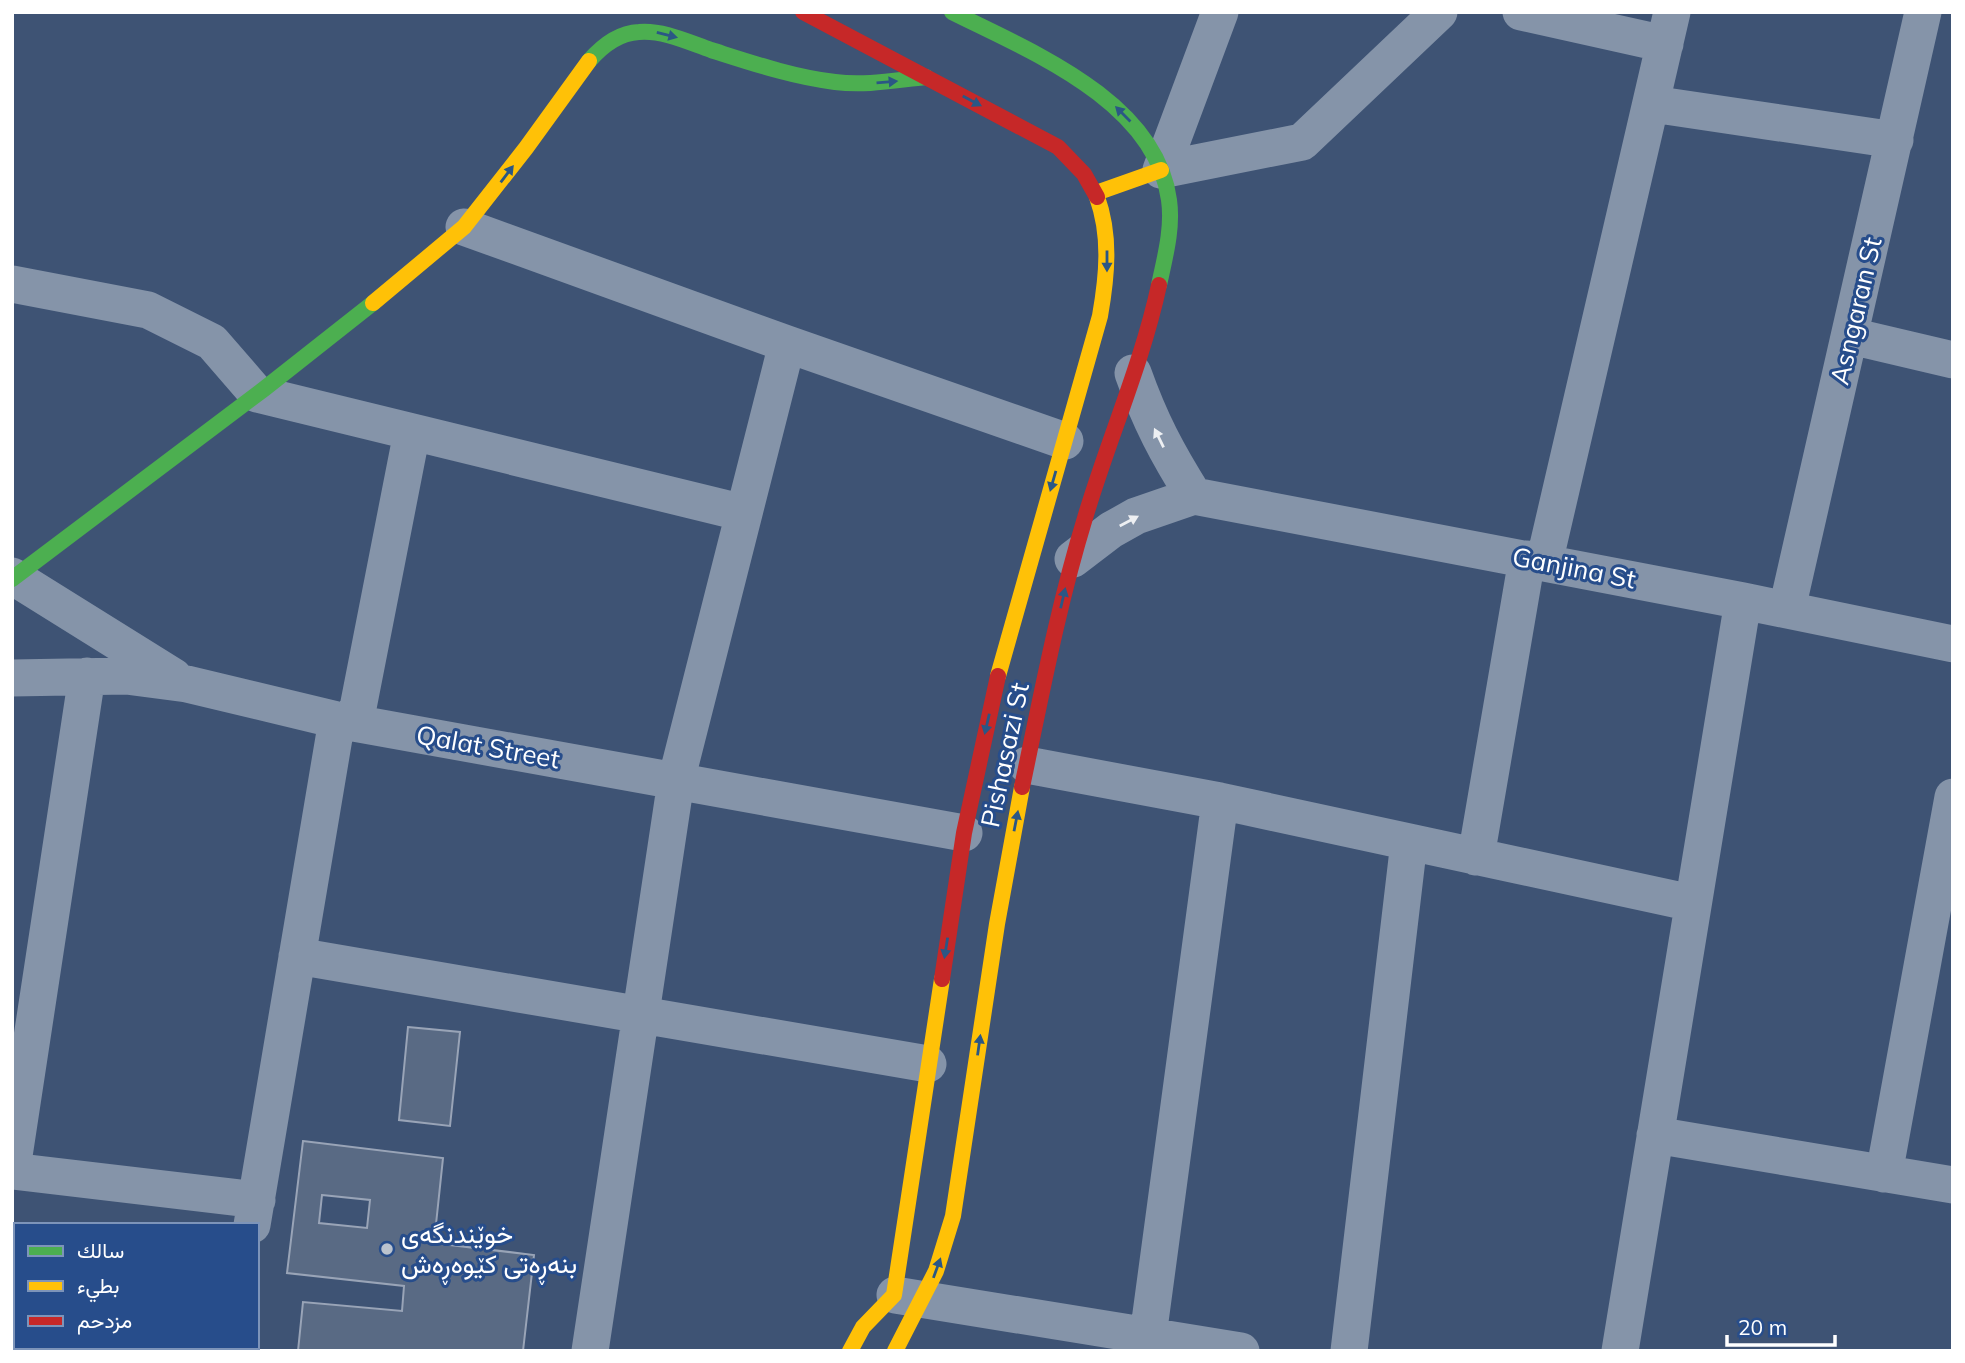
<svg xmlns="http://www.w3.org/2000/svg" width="1965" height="1363" viewBox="0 0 1965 1363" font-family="Mulish,Vazirmatn,sans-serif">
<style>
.building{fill:#596a84;stroke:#99a4b7;stroke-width:2;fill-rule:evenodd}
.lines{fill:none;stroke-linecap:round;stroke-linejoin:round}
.street{stroke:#8594a9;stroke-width:37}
.fast{stroke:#4caf50;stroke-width:16}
.slow{stroke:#ffc107;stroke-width:16}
.jam{stroke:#c62828;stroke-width:16}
.oneway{fill:#2b5785}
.oneway2{fill:#edeff2}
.poi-dot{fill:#bbc3ce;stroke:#274d8b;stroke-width:2.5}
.labels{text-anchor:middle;stroke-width:6;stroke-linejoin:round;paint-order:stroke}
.street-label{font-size:26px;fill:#fff;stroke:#274d8b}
.poi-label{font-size:26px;fill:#fff;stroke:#274d8b;text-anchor:start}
</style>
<rect width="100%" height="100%" fill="#3e5374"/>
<path class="building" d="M 408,1027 L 460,1032 L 450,1126 L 399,1120 Z
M 303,1141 L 443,1158 L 434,1243 L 534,1255 L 523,1351 L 298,1351 L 303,1302 L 402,1311 L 404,1286 L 287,1273 ZM 322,1195 L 370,1200 L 367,1228 L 319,1223 Z"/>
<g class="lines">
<path class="street" d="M 1521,12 L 1665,44
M 1652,104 L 1895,140
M 1161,170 L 1302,142 L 1439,12
M 1161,170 L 1220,12
M 464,227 L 787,344 L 1065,441
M 12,284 L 148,310 L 212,342 L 257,394 L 744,513
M 1851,336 L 1953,360
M 1133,373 C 1150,421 1167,453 1194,496
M 1073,559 L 1111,530 L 1136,516 L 1194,496 L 1743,601 L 1953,644
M 1544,563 L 1672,12
M 12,576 L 174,677
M 1787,609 L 1923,12
M 12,678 L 126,676 L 187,684 L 337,720 L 964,833
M 355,723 L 412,432
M 1027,765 L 1220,801 L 1692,903
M 1476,857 L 1527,559
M 297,956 L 928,1064
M 1655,1135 L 1953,1185
M 12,1169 L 87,676
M 12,1171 L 257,1200
M 1884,1174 L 1953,797
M 252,1225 L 337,720
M 895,1295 L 1241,1351
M 1148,1336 L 1220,801
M 226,1351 L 226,1347
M 590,1351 L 676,781 L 787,344
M 1349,1351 L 1409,842
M 1620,1351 L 1743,601"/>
<path class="fast" d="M 952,12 C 1030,51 1156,101 1169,200 C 1173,228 1165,257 1159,285
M 589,61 C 602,46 618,33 639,32 C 663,30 688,42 711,50 C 752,63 793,77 835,82 C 866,86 896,80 926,77
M 12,579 L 264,389 L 373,303"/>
<path class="slow" d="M 1096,193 L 1161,170
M 373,303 L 464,227 L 526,148 L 589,61
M 998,676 L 1100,316 C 1107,276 1111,236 1097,197
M 850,1351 L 863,1327 L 894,1295 L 942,979
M 895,1351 L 936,1271 L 953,1216 L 997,924 L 1022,787"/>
<path class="jam" d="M 803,12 L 1058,147 L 1084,174 L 1097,197
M 1022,787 C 1041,697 1058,606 1085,518 C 1108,440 1142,364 1159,285
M 942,979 L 964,833 L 998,676"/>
</g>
<defs><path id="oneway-solid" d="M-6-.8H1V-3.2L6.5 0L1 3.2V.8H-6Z" transform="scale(1.75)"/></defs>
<g class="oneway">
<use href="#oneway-solid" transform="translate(667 35) rotate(14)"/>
<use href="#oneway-solid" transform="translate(887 82) rotate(-5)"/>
<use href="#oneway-solid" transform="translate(972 101) rotate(28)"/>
<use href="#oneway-solid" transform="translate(1123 114) rotate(-135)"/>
<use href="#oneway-solid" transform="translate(507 174) rotate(-53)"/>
<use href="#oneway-solid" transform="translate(1107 261) rotate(90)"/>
<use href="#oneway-solid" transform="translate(1053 481) rotate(106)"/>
<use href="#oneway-solid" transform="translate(1063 598) rotate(-77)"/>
<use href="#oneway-solid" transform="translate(987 724) rotate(103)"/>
<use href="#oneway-solid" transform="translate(1016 821) rotate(-79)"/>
<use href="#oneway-solid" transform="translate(946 948) rotate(99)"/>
<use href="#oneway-solid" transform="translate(979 1045) rotate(-82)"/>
<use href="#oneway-solid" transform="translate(937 1268) rotate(-70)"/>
</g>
<g class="oneway2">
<use href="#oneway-solid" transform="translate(1159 438) rotate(-116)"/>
<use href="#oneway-solid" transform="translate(1129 521) rotate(-28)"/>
</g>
<circle class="poi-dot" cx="387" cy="1249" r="7"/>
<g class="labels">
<g class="street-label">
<text transform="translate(1856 311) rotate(-77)" y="9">Asngaran St</text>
<text transform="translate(1574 568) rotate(11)" y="9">Ganjina St</text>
<text transform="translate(488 747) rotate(10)" y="9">Qalat Street</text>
<text transform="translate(1005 755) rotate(-78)" y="9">Pishasazi St</text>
</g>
<g class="poi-label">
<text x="401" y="1243">خوێندنگەی<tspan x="401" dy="30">بنەڕەتی کێوەڕەش</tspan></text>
</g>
</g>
<rect width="1965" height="1363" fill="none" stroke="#ffffff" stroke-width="28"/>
<rect x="14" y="1223" width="245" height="126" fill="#274d8b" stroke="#7d94b9" stroke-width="2"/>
<rect x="28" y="1246" width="35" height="10" fill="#4caf50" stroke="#7d94b9" stroke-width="2"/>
<text x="77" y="1258" font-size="21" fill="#ffffff">سالك</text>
<rect x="28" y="1281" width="35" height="10" fill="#ffc107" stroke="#7d94b9" stroke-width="2"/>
<text x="77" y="1293" font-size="21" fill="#ffffff">بطيء</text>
<rect x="28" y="1316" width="35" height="10" fill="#c62828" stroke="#7d94b9" stroke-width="2"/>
<text x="77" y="1328" font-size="21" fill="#ffffff">مزدحم</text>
<path d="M1727 1335v10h108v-10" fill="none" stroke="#ffffff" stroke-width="3.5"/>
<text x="1738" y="1335" font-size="21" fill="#ffffff" stroke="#274d8b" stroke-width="5" paint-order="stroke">20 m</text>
</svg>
